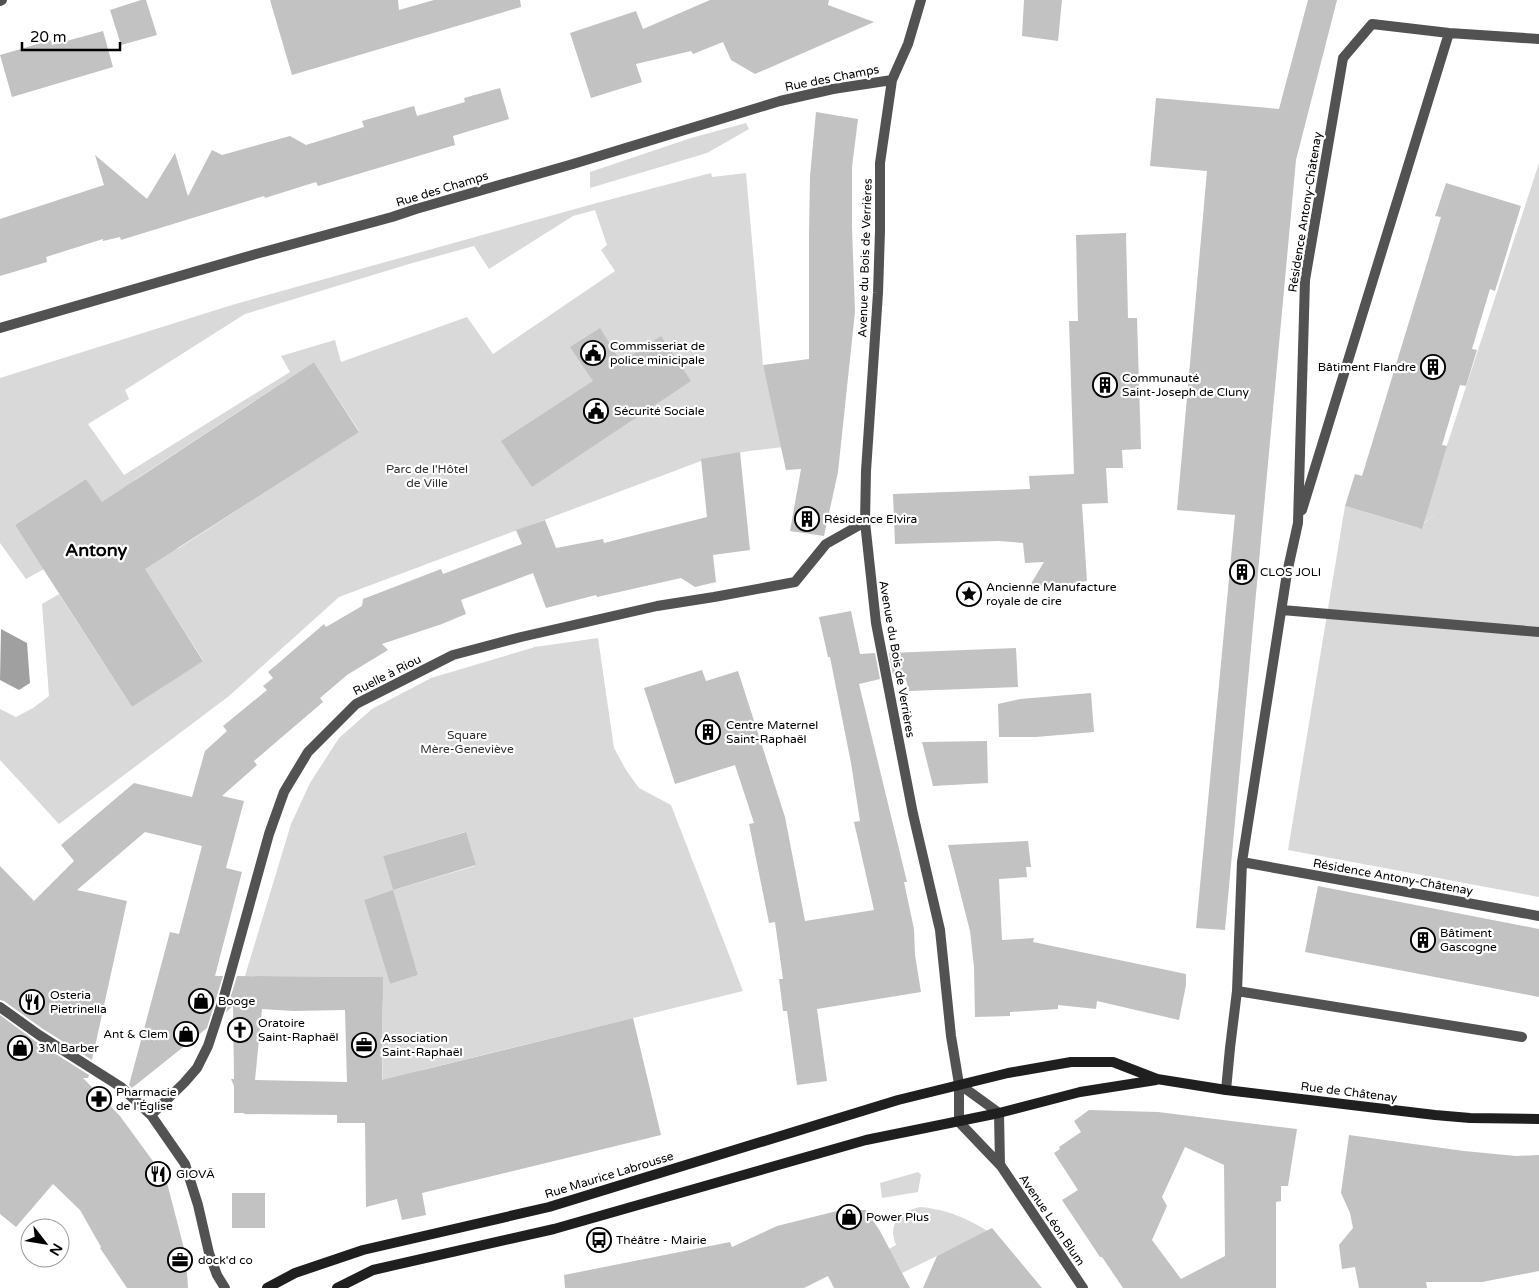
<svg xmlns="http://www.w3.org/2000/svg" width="1539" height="1288" viewBox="0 0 1539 1288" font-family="'Varela Round',sans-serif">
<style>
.green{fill:#d9d9d9;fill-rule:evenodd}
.water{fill:#a0a0a0}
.building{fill:#c2c2c2;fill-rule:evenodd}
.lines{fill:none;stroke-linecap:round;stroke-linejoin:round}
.minor{stroke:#525252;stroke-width:10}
.secondary{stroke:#1f1f1f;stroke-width:10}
.labels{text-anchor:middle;stroke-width:4.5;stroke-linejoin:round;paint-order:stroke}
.street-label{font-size:12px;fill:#000;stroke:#fff}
.poi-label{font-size:12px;fill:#000;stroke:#fff;text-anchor:start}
.park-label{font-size:12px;fill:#303030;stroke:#fff}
.district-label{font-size:18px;font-weight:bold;fill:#000;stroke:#fff}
</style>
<rect width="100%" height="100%" fill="#fff"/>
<path class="green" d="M 746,123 L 749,129 L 707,153 L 590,188 L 590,172 L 691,138 Z
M 1539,163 L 1539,897 L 1288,850 L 1345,506 L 1418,528 L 1440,510 L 1421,525 Z
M 711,173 L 712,177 L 746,173 L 763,365 L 783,447 L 749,451 L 709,458 L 339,597 L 229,696 L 59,824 L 0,760 L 0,709 L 16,717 L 33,708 L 49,696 L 42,604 L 59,594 L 132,707 L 203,660 L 140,562 L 179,548 L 359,431 L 314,362 L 136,479 L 107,510 L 86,479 L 15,525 L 44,569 L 26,579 L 0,543 L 0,378 L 232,305 L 593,204 ZM 595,210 L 607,245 L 601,250 L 615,271 L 493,354 L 467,317 L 341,362 L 335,340 L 281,356 L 290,372 L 124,475 L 88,424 L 129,399 L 125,390 L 245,314 L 409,264 L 474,246 L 489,269 L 573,216 Z
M 598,638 L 614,748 L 626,770 L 639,788 L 671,805 L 743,991 L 422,1070 L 382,1115 L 383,1004 L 379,977 L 245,976 L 291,824 L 310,783 L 339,738 L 372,709 L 431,678 L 535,647 ZM 465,832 L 475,866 L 393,890 L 383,856 ZM 392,891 L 418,975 L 390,984 L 364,900 Z
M 918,1172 L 921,1175 L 918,1192 L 882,1198 L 880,1183 Z
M 920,1207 C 949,1210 963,1217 988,1231 L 902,1273 L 889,1249 L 896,1245 C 887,1224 900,1211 920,1207 Z"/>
<path class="water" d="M 1,629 L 27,643 L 30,683 L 19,690 L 0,680 Z"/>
<path class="building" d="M 141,0 L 146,0 L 157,35 L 121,45 L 110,10 Z
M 270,0 L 398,0 L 399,10 L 434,0 L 520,0 L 521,7 L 292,75 Z
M 710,0 L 829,0 L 828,5 L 874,22 L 755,74 L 731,60 L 723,42 L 693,54 L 691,51 L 636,64 L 642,82 L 591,98 L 570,33 L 636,11 L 643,29 Z
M 1024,0 L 1062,0 L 1058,41 L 1022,36 Z
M 1308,0 L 1337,0 L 1296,160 L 1225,930 L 1196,928 L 1235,515 L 1177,510 L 1207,171 L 1150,166 L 1156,98 L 1279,109 Z
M 103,31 L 113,67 L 12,97 L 0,55 L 51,40 L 52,45 Z
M 500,88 L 509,119 L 453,136 L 455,145 L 318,186 L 316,182 L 265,198 L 264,196 L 121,240 L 120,237 L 103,241 L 103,239 L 46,257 L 47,262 L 0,276 L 0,219 L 104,185 L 95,155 L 147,199 L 175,153 L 188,196 L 212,150 L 222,155 L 290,136 L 306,145 L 364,127 L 362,121 L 414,106 L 417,116 L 465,102 L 464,98 Z
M 816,112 L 858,119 L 852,167 L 852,226 L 855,312 L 838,472 L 824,536 L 790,531 L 801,469 L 786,470 L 763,365 L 809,359 L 809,232 L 810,176 Z
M 1446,183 L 1521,206 L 1495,291 L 1490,289 L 1472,349 L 1477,350 L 1466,386 L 1460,385 L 1442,445 L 1447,446 L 1422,529 L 1345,506 L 1355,474 L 1362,476 L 1441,217 L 1435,216 Z
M 1126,233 L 1128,318 L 1137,318 L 1141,449 L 1122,450 L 1123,468 L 1106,468 L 1108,503 L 1082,504 L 1087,581 L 1073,583 L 1073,585 L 1029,587 L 1044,562 L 1025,563 L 1023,543 L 999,541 L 895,544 L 893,494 L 1030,489 L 1029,476 L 1074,474 L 1069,321 L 1078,321 L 1076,235 Z
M 600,328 L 621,362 L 661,336 L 691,381 L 532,487 L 501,441 L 593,381 L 570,347 Z
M 314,362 L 359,432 L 145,569 L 203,661 L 132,707 L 15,525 L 86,479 L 102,502 Z
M 740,452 L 750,550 L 713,555 L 716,582 L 695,587 L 681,578 L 597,597 L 596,595 L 546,608 L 533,573 L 461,600 L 466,614 L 442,624 L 382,644 L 388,650 L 347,675 L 320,698 L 323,702 L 254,761 L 257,765 L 222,796 L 244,801 L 226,868 L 242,872 L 215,976 L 223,976 L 207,1028 L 132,1088 L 129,1085 L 170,932 L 179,934 L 202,846 L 145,832 L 77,890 L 127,901 L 92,1060 L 43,1029 L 4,1001 L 0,1000 L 0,866 L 34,901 L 74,861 L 61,845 L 134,783 L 192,797 L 205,751 L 227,731 L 223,726 L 267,690 L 263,686 L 273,678 L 268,672 L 324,624 L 326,627 L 362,606 L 363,599 L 441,569 L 443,574 L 522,544 L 516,530 L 545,520 L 556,548 L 603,539 L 604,543 L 707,517 L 701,459 Z
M 851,611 L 860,654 L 875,653 L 880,679 L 859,684 L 907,882 L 904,882 L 914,929 L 915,955 L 921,992 L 817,1009 L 827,1081 L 797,1085 L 787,1011 L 783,1011 L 779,979 L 783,979 L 775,922 L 769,923 L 749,824 L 754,823 L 735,765 L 675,784 L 644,688 L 702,670 L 706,681 L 738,671 L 785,817 L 805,921 L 874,910 L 854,822 L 860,821 L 851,763 L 830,657 L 828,657 L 819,617 Z
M 1016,648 L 1018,687 L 909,691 L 904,672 L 893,675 L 889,653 Z
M 1091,693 L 1094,732 L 1036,737 L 999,737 L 998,704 L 1020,699 Z
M 987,741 L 988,783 L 933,786 L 922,742 Z
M 466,832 L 476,865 L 393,890 L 383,856 Z
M 1028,841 L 1031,867 L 1026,867 L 1027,877 L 999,879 L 1002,940 L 1034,938 L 1033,942 L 1186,974 L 1186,985 L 1179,1020 L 1097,1001 L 1096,1009 L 1058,1005 L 1058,1009 L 1010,1012 L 1010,1016 L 975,1017 L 974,967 L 970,931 L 948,845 Z
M 1318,886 L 1539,929 L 1539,997 L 1305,952 Z
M 393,890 L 418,975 L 390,984 L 364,900 Z
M 237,976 L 383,977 L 382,1080 L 633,1018 L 661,1135 L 422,1193 L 426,1215 L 402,1220 L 397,1199 L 366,1207 L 365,1123 L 337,1123 L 337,1115 L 244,1114 L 244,1113 L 234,1113 L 234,1086 L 231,1079 L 234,1079 L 233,1006 L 226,1012 ZM 262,1009 L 293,1011 L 345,1010 L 347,1082 L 255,1080 Z
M 0,1015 L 35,1041 L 89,1075 L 88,1078 L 83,1078 L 120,1116 L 166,1179 L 186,1256 L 188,1288 L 127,1288 L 100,1248 L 101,1247 L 80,1210 L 53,1184 L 16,1227 L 0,1214 Z
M 1089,1110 L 1158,1112 L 1297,1129 L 1288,1186 L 1281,1186 L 1281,1201 L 1276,1202 L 1276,1288 L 1123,1288 L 1102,1257 L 1100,1257 L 1062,1200 L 1078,1190 L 1054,1153 L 1060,1149 L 1059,1147 L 1081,1132 L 1074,1121 ZM 1185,1147 L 1224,1165 L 1225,1256 L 1181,1279 L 1152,1240 L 1167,1206 L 1162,1197 Z
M 1349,1135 L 1464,1151 L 1516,1156 L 1539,1155 L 1539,1271 L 1482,1282 L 1426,1282 L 1427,1288 L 1359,1288 L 1355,1267 L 1342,1269 L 1339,1245 L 1353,1228 L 1350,1213 L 1341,1193 Z
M 232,1193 L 265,1193 L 265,1228 L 232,1228 Z
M 866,1210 L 880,1231 L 910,1288 L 834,1288 L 828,1276 L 804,1288 L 565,1288 L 564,1275 L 730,1242 L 732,1247 L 777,1226 L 837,1211 Z
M 992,1228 L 1042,1288 L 923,1288 L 937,1256 Z"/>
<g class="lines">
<path class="minor" d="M 921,0 L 908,44 L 892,80 L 880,163 L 880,231 L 878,293 L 866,471 L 865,522 L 876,623 L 913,814 L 940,930 L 951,1036 L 959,1084 L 959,1122 L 1001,1166 L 1083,1288
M 0,1 L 2,0
M 0,328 L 256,254 L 392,217 L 416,209 L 573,164 L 780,101 L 833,89 L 892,80
M 1302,510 L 1449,33
M 1282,610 L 1539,632
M 1242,862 L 1539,916
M 1237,991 L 1522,1037
M 0,1007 L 39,1035 L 121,1087 L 151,1115 L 185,1164 L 198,1205 L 209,1253 L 217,1275 L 225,1288
M 959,1084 L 999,1113 L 1000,1165
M 1226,1090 L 1230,1048 L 1237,991 L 1242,862 L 1287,573 L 1298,523 L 1305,280 L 1343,58 L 1372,24 L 1449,33 L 1539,39
M 151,1115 L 184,1083 L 197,1068 L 208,1046 L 223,1000 L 269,834 L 284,792 L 308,752 L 356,704 L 453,655 L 521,637 L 657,606 L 714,597 L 795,582 L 826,544 L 865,522"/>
<path class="secondary" d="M 267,1288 L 295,1273 L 363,1250 L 549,1207 L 898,1100 L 1008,1073 L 1071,1062 L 1113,1062 L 1157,1079 L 1226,1090 L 1435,1115 L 1470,1118 L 1539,1119
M 337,1288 L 373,1270 L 554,1229 L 866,1140 L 999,1113 L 1080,1092 L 1156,1080"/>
</g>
<defs>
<symbol id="civic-ring" viewBox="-11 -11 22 22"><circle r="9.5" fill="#fff" stroke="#000" stroke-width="1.5"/><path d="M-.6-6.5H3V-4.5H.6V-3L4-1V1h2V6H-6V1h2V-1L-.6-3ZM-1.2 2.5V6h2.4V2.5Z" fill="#000"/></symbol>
<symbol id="building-ring" viewBox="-11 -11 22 22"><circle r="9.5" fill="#fff" stroke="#000" stroke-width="1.5"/><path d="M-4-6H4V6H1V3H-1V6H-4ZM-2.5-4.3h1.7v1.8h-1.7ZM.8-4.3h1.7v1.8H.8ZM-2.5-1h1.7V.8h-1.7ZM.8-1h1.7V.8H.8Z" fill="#000"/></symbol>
<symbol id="sight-ring" viewBox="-11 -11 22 22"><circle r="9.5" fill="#fff" stroke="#000" stroke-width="1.5"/><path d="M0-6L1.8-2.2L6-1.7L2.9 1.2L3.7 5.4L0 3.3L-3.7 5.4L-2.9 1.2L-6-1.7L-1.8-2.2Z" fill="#000"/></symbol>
<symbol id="shop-ring" viewBox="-11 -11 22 22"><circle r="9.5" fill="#fff" stroke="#000" stroke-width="1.5"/><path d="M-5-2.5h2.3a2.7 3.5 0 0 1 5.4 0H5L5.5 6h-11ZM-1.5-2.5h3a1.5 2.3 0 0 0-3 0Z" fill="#000"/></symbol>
<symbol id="restaurant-ring" viewBox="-11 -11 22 22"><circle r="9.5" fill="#fff" stroke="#000" stroke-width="1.5"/><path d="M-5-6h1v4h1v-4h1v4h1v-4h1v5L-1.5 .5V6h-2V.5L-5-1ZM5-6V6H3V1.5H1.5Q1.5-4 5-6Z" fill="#000"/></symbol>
<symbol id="church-ring" viewBox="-11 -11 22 22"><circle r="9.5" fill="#fff" stroke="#000" stroke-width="1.5"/><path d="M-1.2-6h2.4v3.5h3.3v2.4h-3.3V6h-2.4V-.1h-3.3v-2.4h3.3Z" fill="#000"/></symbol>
<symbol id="office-ring" viewBox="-11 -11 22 22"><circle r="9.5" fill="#fff" stroke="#000" stroke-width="1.5"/><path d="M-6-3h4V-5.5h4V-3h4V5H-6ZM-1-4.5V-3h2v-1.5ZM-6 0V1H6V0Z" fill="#000"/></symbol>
<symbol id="pharmacy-ring" viewBox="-11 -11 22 22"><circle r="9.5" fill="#fff" stroke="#000" stroke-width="1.5"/><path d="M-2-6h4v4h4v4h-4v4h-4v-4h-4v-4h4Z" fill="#000"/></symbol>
<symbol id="bus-ring" viewBox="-11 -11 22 22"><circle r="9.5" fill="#fff" stroke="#000" stroke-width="1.5"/><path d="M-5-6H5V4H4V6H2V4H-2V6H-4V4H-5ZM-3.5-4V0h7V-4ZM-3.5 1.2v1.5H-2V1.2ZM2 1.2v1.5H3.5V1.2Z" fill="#000"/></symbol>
</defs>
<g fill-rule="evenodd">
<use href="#civic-ring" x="579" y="339" width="28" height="28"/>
<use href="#building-ring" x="1419" y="353" width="28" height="28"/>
<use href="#building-ring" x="1091" y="371" width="28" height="28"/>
<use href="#civic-ring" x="582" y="397" width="28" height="28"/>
<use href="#building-ring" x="793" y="505" width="28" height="28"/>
<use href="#building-ring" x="1228" y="558" width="28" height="28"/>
<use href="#sight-ring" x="955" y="580" width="28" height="28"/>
<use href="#building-ring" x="694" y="718" width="28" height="28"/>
<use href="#building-ring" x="1409" y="926" width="28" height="28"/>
<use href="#shop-ring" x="187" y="987" width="28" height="28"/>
<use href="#restaurant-ring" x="18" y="988" width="28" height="28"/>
<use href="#church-ring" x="226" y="1016" width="28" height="28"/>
<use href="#shop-ring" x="172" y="1020" width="28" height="28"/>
<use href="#office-ring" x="350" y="1031" width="28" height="28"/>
<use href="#shop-ring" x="6" y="1034" width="28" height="28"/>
<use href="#pharmacy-ring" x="85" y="1085" width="28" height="28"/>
<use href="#restaurant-ring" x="144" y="1160" width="28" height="28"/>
<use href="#shop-ring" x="835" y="1203" width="28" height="28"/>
<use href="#bus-ring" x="585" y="1226" width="28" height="28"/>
<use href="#office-ring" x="166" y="1246" width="28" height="28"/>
</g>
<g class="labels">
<g class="street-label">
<text transform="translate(832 78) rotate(-11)" y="4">Rue des Champs</text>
<text transform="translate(442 189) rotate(-17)" y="4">Rue des Champs</text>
<text transform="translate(1305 212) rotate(-81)" y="4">Résidence Antony-Châtenay</text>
<text transform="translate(865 258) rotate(-88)" y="4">Avenue du Bois de Verrières</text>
<text transform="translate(897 659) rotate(80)" y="4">Avenue du Bois de Verrières</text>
<text transform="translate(387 675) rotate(-27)" y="4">Ruelle à Riou</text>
<text transform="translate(1393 877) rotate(10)" y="4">Résidence Antony-Châtenay</text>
<text transform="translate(1349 1092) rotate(7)" y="4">Rue de Châtenay</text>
<text transform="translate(609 1175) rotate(-17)" y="4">Rue Maurice Labrousse</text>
<text transform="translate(1052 1220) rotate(56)" y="4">Avenue Léon Blum</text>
</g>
<g class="poi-label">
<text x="610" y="350">Commisseriat de<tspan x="610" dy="14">police minicipale</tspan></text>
<text x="1416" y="371" text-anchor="end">Bâtiment Flandre</text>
<text x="1122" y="382">Communauté<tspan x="1122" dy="14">Saint-Joseph de Cluny</tspan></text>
<text x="614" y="415">Sécurité Sociale</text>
<text x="824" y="523">Résidence Elvira</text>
<text x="1260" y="576">CLOS JOLI</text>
<text x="986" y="591">Ancienne Manufacture<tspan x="986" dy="14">royale de cire</tspan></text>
<text x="726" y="729">Centre Maternel<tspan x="726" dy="14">Saint-Raphaël</tspan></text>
<text x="1440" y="937">Bâtiment<tspan x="1440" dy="14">Gascogne</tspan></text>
<text x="50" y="999">Osteria<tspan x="50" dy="14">Pietrinella</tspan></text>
<text x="218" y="1005">Booge</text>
<text x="258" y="1027">Oratoire<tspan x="258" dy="14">Saint-Raphaël</tspan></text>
<text x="168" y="1038" text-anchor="end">Ant &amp; Clem</text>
<text x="382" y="1042">Association<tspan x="382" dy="14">Saint-Raphaël</tspan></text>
<text x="38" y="1052">3M Barber</text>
<text x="116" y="1096">Pharmacie<tspan x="116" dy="14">de l'Église</tspan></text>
<text x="176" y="1178">GIOVĀ</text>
<text x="866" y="1221">Power Plus</text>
<text x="616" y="1244">Théâtre - Mairie</text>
<text x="198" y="1264">dock'd co</text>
</g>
<g class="park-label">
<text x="427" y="473">Parc de l'Hôtel<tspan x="427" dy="14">de Ville</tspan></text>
<text x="467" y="739">Square<tspan x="467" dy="14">Mère-Geneviève</tspan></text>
</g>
<g class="district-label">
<text x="96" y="556">Antony</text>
</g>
</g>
<g transform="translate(45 1243) rotate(121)"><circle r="24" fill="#ffffff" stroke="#999999"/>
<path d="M0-4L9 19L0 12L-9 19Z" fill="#000000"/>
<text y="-8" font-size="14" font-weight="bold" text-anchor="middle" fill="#000000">N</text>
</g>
<path d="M22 42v8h98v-8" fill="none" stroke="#000000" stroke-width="2.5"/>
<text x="30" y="42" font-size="15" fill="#000000" stroke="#ffffff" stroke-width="4" paint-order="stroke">20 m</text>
</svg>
